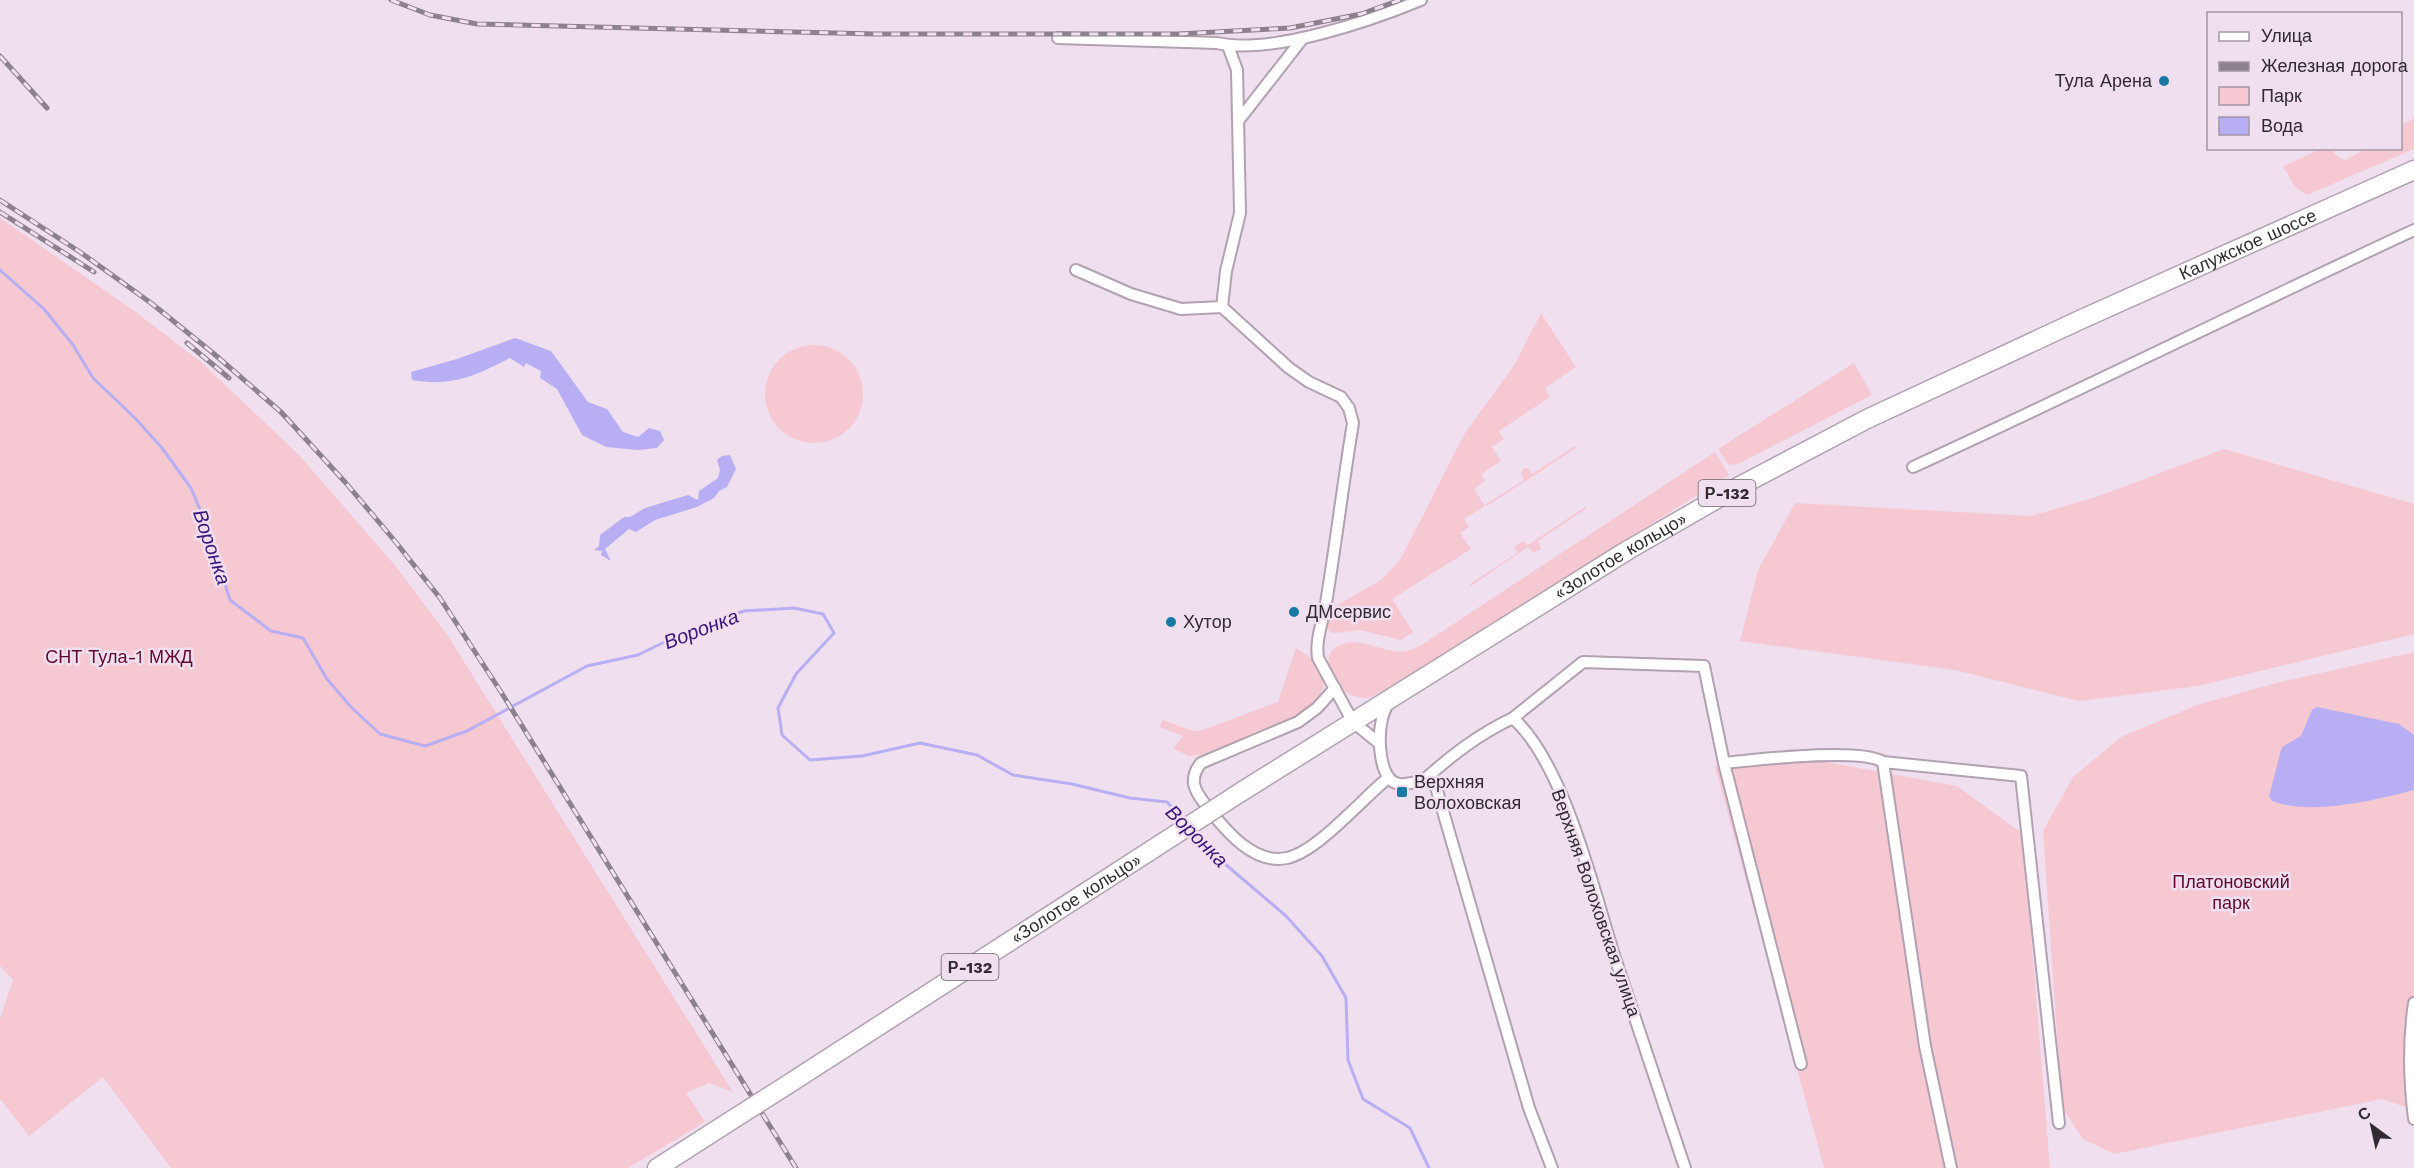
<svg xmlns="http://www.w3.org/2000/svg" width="2414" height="1168" viewBox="0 0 2414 1168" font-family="'Work Sans',sans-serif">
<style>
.green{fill:#f6c8d2}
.water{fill:#b7aef3}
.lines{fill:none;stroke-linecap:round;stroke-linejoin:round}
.stream{stroke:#b7aef3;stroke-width:3}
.street-casing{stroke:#b1a1b1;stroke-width:14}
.primary-casing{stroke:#b1a1b1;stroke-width:21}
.street{stroke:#fff;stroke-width:10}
.primary{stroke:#fff;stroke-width:18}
.rail-casing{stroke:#8c818c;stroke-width:5}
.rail{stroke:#f0dfef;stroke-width:3;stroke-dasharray:9;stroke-linecap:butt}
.primary-bridge-casing{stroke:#b1a1b1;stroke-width:21;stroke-linecap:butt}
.primary-bridge{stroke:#fff;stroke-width:18}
.poi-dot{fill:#1a78a5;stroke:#f0dfef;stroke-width:2}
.labels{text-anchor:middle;stroke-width:5;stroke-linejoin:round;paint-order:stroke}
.shield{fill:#f0dfef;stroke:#6a616a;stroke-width:1.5}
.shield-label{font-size:16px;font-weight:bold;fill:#312b31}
.poi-label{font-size:18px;fill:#312b31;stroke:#f0dfef;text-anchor:start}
.street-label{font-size:18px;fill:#312b31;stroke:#f0dfef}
.park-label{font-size:18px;fill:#61082e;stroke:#f0dfef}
.water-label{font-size:20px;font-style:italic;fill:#38177a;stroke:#f0dfef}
</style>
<rect width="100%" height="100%" fill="#f0dfef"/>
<path class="green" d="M 2414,118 L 2414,149 L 2307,195 L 2295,187 L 2283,166 L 2321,149 L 2331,149 L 2338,157 L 2345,160 L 2366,149 L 2400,148 L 2401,126 Z
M 0,218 L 133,310 L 201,362 L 300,456 L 398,569 L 446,633 L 733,1092 L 709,1083 L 686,1093 L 705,1122 L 628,1168 L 171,1168 L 103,1077 L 29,1136 L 0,1099 L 0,1019 L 13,980 L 0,966 Z
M 1541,313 L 1576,367 L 1545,388 L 1550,397 L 1499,431 L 1504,439 L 1492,447 L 1501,461 L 1481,474 L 1485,481 L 1474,489 L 1485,506 L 1464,519 L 1469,527 L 1460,533 L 1471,549 L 1392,599 L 1413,632 L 1401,640 L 1360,630 L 1334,633 L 1329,631 L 1327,623 L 1330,609 L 1381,580 L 1400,560 L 1465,433 L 1515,364 Z
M765 394a49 49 0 1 1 98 0a49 49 0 1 1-98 0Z
M 1854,363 L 1872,395 L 1738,464 L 1729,465 L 1718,449 Z
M 1575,446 L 1576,448 L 1487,506 L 1486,504 L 1524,480 L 1521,474 L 1523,469 L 1528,468 L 1532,474 Z
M 2224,449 L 2414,504 L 2414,634 L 2198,686 L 2079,701 L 1955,670 L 1740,641 L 1758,570 L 1795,503 L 2031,516 L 2099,496 Z
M 1715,452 L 1729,475 L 1393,686 L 1368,698 C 1360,698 1352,696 1345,692 C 1332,683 1319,655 1338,646 C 1362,634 1382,655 1406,651 C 1412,650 1418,647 1423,644 Z
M 1585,507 L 1586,509 L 1538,541 L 1541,549 L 1534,553 L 1528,547 L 1471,586 L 1470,584 L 1517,553 L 1514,547 L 1523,541 L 1528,545 Z
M 1296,648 C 1384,701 1238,740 1200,755 L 1188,756 L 1173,748 L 1183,736 L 1160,727 L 1162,720 L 1194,731 L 1200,731 L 1278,702 Z
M 2414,652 L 2414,1110 L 2382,1099 L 2114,1154 L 2083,1139 L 2062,1108 L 2043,831 L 2073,777 L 2121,737 L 2197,705 L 2280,682 Z
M 1809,759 L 1957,786 L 2023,834 L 2050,1168 L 1824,1168 L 1715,766 Z"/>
<path class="water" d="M 515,338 L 551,351 L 588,402 L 607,409 L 623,432 L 638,437 L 649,428 L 660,431 L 664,440 L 657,448 L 638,450 L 606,447 L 582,435 L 557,389 L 540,378 L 541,371 L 526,363 L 524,367 L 510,358 C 475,376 451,387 412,380 L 411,372 L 457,359 Z
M 730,455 L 736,469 L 727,487 L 719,491 L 714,498 L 697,507 L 655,520 L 636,532 L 629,529 L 605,549 L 611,561 L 601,555 L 602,551 L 594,550 L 599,546 L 600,535 L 624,517 L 630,517 L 645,508 L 688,495 L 698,500 L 699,491 L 718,478 L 720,470 L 717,460 L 722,456 Z
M 2317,707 L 2399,724 L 2414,735 L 2414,790 C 2376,800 2310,816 2272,801 L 2269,796 L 2282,747 L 2301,736 L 2312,710 Z"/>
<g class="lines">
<path class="stream" d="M 0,270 L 44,309 L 73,345 L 93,378 L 135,418 L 162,448 L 191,488 L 208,529 L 230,600 L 271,631 L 303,638 L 327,679 L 351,707 L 380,734 L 425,746 L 467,731 L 587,666 L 638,655 L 689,630 L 744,611 L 794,608 L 823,614 L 834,633 L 796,674 L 778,708 L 782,735 L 810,760 L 862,756 L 920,743 L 977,755 L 1013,775 L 1072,784 L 1130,798 L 1167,802 L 1184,821
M 1192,830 L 1211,852 L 1286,916 L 1322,956 L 1346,998 L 1348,1060 L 1363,1099 L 1410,1128 L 1429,1168"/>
<defs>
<path id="street" d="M 1058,38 L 1217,43 C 1271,55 1370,21 1421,0
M 1239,120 L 1303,38
M 1076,270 L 1131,294 L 1181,309 L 1222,307
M 1222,307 L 1289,368 L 1309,382 L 1341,397 L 1349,408 L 1353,423 C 1343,483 1336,543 1326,603 C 1323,621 1315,640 1318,658 L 1353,722 L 1379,743
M 1222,307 L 1226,271 L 1240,213 L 1237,70 L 1228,46
M 1913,467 C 2081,390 2246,308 2414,230
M 1335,688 L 1317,708 L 1298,722 L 1201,763 C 1196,769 1193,776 1194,784 C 1196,794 1203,801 1208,808 C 1226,831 1254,865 1287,858 C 1317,852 1363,798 1388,778
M 1389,701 C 1386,707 1383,713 1382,719 C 1378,736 1378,780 1399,784 C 1408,785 1418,781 1427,780 L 1436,787 L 1529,1108 L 1552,1168
M 1513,718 L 1583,662 L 1704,666 L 1724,763 L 1801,1064
M 1883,762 L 1925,1046 L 1951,1168
M 1724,763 C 1755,760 1861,747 1883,762 L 2021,776 L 2059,1123
M 1424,780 C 1452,755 1479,734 1513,718 C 1564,764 1593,888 1614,955 C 1637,1026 1661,1097 1685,1168
M 2414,1003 C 2408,1043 2409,1079 2414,1119"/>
<g id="primary">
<path id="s1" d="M 1241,792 L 1628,550 L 1736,488 L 1867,419 L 2082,319 L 2414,170"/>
<path id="s2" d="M 787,1085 L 1153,849"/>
<path d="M 657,1168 L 721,1127"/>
</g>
</defs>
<use href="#street" class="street-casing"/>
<use href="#primary" class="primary-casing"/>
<use href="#street" class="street"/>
<use href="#primary" class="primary"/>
<defs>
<path id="rail" d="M 391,0 L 430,15 L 477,24 L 876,34 L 1178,34 L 1290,28 L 1361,14 L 1400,0
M 0,56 L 47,108
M 0,200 L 80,252 L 151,303 L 213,353 L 281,412 L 345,482 L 394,540 L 440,598 L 501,692 L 796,1168
M 0,212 L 94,272
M 187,343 L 229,378"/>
</defs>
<use href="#rail" class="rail-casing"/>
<use href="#rail" class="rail"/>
<defs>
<path id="primary-bridge" d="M 1153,849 L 1241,792
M 721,1127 L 787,1085"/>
</defs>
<use href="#primary-bridge" class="primary-bridge-casing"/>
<use href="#primary-bridge" class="primary-bridge"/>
</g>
<g class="poi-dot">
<circle cx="2164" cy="81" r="6"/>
<circle cx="1294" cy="612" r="6"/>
<circle cx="1171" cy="622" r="6"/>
<rect x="1396" y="786" width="12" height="12" rx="3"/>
</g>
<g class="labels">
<g class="shield">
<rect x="1698.5" y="480" width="57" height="26" rx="4.5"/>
<rect x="941.5" y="954" width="57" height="26" rx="4.5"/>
</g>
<g class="shield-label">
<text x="1727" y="499">Р-132</text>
<text x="970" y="973">Р-132</text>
</g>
<g class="poi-label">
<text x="2152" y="87" text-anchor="end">Тула Арена</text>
<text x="1306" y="618">ДМсервис</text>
<text x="1183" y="628">Хутор</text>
<text x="1414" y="788">Верхняя<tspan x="1414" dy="21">Волоховская</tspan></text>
</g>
<g class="street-label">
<text dy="6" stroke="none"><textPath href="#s1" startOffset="1148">Калужское шоссе</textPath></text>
<text dy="6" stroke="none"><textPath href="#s1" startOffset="447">«Золотое кольцо»</textPath></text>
<text dy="6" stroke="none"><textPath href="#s2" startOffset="344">«Золотое кольцо»</textPath></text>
<text transform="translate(1596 903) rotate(71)" y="6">Верхняя Волоховская улица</text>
</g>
<g class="park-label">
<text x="119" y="663">СНТ Тула-1 МЖД</text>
<text x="2231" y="888">Платоновский<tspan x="2231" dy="21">парк</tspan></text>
</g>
<g class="water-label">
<text transform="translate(212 547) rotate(71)" y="7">Воронка</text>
<text transform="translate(701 629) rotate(-21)" y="7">Воронка</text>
<text transform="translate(1197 836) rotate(45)" y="7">Воронка</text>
</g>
</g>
<rect x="2207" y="12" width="195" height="138" fill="#f0dfef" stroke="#a497a3" stroke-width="1.5"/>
<rect x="2219" y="32" width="30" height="9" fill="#ffffff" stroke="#a497a3" stroke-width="1.5"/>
<text x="2261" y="42" font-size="18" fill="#312b31">Улица</text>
<rect x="2219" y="62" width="30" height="9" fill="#8c818c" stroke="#a497a3" stroke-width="1.5"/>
<text x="2261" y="72" font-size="18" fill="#312b31">Железная дорога</text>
<rect x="2219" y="87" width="30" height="18" fill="#f6c8d2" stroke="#a497a3" stroke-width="1.5"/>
<text x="2261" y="102" font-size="18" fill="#312b31">Парк</text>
<rect x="2219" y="117" width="30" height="18" fill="#b7aef3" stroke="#a497a3" stroke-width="1.5"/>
<text x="2261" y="132" font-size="18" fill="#312b31">Вода</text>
<g transform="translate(2372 1126) rotate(327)" stroke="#f0dfef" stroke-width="4.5" paint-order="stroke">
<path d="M0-4.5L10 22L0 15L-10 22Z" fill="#312b31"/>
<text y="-9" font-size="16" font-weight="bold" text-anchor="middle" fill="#312b31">С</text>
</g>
</svg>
